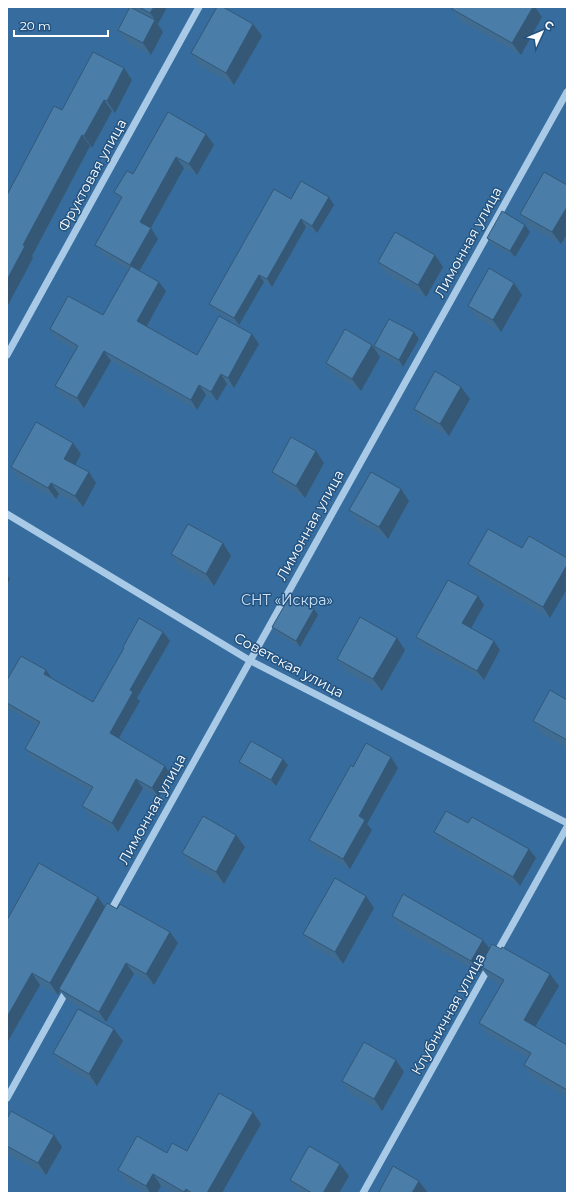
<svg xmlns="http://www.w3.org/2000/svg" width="574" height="1200" viewBox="0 0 574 1200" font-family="Montserrat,sans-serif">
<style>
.green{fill:#376d9e}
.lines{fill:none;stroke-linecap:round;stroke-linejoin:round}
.minor{stroke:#a9cae7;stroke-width:7}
.wall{fill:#406c91}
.shaded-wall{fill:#345876}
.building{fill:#4b7da9;stroke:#345876}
.labels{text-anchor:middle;stroke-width:3;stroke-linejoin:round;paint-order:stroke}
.street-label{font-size:14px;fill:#fff;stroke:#235380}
.park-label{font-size:14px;fill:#cde2f5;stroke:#235380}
</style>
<rect width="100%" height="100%" fill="#235380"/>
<path class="green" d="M 7,7 L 567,7 L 567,1193 L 7,1193 Z"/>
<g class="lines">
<path class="minor" d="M 7,355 L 199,7
M 7,514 L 249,660 L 567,823
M 109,914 L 567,92
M 495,956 L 567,827
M 7,1098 L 68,988
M 363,1193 L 490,965"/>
</g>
<path class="wall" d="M 127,7 L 167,7 L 158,24 L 163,32 L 151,55 L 127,42 L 118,30 L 129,9 Z
M 452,9 L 542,17 L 521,55 L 460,21 Z
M 253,24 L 262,36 L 234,85 L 199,65 L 191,53 Z
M 124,68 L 132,80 L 115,113 L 112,111 L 92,148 L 90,146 L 32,256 L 33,258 L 8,305 L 7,305 L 7,195 L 62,110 Z
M 168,112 L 214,145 L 197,175 L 184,168 L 150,228 L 158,239 L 140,271 L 166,291 L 147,326 L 197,355 L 252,334 L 259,344 L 234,388 L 227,384 L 217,401 L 206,395 L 197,410 L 111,361 L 84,408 L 62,396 L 55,386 L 75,350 L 56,339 L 50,329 L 103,315 L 128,270 L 103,255 L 95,245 L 120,200 L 114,192 L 133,174 Z
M 567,185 L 567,234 L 561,244 L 528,226 L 520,214 Z
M 291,199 L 334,205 L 317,233 L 306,227 L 272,287 L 264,282 L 239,325 L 215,311 L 209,304 Z
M 525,225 L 530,232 L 515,257 L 491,244 L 487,238 Z
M 378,262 L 443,267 L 426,297 L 386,274 Z
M 514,283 L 522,295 L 501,332 L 477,318 L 468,306 Z
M 419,339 L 403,367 L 378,353 L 374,346 Z
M 372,345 L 380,357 L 361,391 L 334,375 L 326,363 Z
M 461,387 L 470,399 L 449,436 L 422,421 L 414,409 Z
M 73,443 L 81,454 L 75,465 L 89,472 L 96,483 L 83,507 L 59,494 L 56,499 L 18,478 L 11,467 Z
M 324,463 L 305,498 L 280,484 L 272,472 Z
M 401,489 L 409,501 L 388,539 L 358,522 L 349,510 Z
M 522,548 L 550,618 L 476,574 L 468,564 Z
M 171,554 L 231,556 L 214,586 L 179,566 Z
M 484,605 L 471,628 L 500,650 L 484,680 L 422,646 L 416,637 Z
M 314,609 L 318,615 L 300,647 L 277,634 L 272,627 Z
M 170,641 L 137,698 L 140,701 L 119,739 L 165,766 L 171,775 L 159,797 L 143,788 L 118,832 L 89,815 L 82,806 L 91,791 L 32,758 L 25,749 L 38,726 L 7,708 L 7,680 L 51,678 L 93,702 L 124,648 L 123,647 Z
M 405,650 L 382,691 L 345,671 L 337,659 Z
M 567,700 L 567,748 L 541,733 L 533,721 Z
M 391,757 L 398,768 L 367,824 L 372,830 L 350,869 L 316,850 L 309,840 L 353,767 Z
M 283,759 L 288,765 L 276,786 L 243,768 L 239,762 Z
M 468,823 L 529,849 L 536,858 L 520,886 L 441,841 L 434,832 Z
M 236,835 L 245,847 L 224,884 L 190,866 L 182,853 Z
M 98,897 L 105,907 L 178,943 L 154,985 L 134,974 L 106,1022 L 67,1000 L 60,991 L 58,995 L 40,985 L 7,1043 L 7,920 Z
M 374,908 L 343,964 L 311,946 L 303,934 Z
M 392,916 L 490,949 L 559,986 L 535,1027 L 567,1045 L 567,1097 L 532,1077 L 524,1065 L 528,1058 L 488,1035 L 479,1023 L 501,985 L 489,978 L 482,969 L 480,973 L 400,928 Z
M 114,1029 L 123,1041 L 97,1086 L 61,1065 L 53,1053 Z
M 396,1060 L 404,1072 L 382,1111 L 350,1093 L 342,1081 Z
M 7,1119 L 62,1147 L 46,1175 L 7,1153 Z
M 261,1124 L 222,1193 L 173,1193 L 161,1186 L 157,1193 L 145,1193 L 126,1182 L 118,1170 L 167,1153 L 187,1151 Z
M 349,1176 L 339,1193 L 300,1193 L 298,1192 L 290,1180 Z"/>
<path class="shaded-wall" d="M 154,7 L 167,7 L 158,24 L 150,13 Z
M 533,7 L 535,7 L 542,17 L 521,55 L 512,43 Z
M 155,20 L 163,32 L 151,55 L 143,43 Z
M 253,24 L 262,36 L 234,85 L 226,73 Z
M 124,68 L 132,80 L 115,113 L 107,101 Z
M 104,100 L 112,111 L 92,148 L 84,136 Z
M 206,134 L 214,145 L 197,175 L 189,164 Z
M 82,135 L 90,146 L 32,256 L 33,258 L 8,305 L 7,304 L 7,280 L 23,245 Z
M 176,157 L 184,168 L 148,233 L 140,222 Z
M 329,197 L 334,205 L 317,233 L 312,226 Z
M 567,207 L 567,234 L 561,244 L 552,232 Z
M 301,219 L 306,227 L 272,287 L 267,279 Z
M 525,225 L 530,232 L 515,257 L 510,251 Z
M 151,228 L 158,239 L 137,275 L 130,265 Z
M 435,255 L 443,267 L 426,297 L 418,285 Z
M 259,275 L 264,282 L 239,325 L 234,318 Z
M 159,282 L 166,291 L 144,331 L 137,321 Z
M 514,283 L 522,295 L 501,332 L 493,320 Z
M 414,332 L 419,339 L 403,367 L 399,360 Z
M 252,334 L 259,344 L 234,388 L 228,378 Z
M 372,345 L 380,357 L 361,391 L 352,379 Z
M 104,351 L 111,361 L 84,408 L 77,398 Z
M 221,374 L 227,384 L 217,401 L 211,392 Z
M 199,385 L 206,395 L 197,410 L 191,400 Z
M 461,387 L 470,399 L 449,436 L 440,424 Z
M 73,443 L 81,454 L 72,471 L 64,459 Z
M 316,451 L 324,463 L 305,498 L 296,486 Z
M 89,472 L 96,483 L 83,507 L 75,496 Z
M 51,483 L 59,494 L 56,499 L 48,488 Z
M 401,489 L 409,501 L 388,539 L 379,527 Z
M 223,543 L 231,556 L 214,586 L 206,574 Z
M 567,565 L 567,589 L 550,618 L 543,607 Z
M 7,575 L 10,579 L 7,584 Z
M 478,596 L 484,605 L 469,632 L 462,623 Z
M 314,609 L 318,615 L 300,647 L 296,641 Z
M 163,632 L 170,641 L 137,698 L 140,701 L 116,743 L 110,733 L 130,690 Z
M 397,638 L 405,650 L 382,691 L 373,679 Z
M 494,641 L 500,650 L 484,680 L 477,671 Z
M 46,670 L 53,680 L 44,674 Z
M 391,757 L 398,768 L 367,824 L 372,830 L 350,869 L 343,859 L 359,816 Z
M 283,759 L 288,765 L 276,786 L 271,780 Z
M 165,766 L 171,775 L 159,797 L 152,788 Z
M 136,779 L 143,788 L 118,832 L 112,823 Z
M 236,835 L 245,847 L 224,884 L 216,872 Z
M 529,849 L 536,858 L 520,886 L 513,877 Z
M 366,896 L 374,908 L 343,964 L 335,952 Z
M 98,897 L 106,909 L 59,989 L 60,991 L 58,995 L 50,983 Z
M 170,932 L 178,943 L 154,985 L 146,974 Z
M 483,940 L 492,952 L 480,966 L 482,969 L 480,973 L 471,961 Z
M 126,963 L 134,974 L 106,1022 L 99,1012 Z
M 32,973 L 40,985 L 7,1043 L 7,1017 Z
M 550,974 L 559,986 L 532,1032 L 524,1020 Z
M 114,1029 L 123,1041 L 97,1086 L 89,1074 Z
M 396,1060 L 404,1072 L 382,1111 L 374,1099 Z
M 253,1112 L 261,1124 L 222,1193 L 207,1193 Z
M 54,1135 L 62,1147 L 46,1175 L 38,1163 Z
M 340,1164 L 349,1176 L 339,1193 L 323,1193 Z
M 153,1174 L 161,1186 L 157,1193 L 150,1193 L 146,1186 Z
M 419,1181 L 428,1193 L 412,1193 Z
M 186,1189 L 188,1193 L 185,1193 L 184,1192 Z"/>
<path class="building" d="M 130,7 L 155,20 L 143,43 L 118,30 Z
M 139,7 L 154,7 L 150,13 Z
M 217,7 L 223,7 L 253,24 L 226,73 L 191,53 Z
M 453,7 L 533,7 L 512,43 L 452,9 Z
M 93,52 L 124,68 L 107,101 L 104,100 L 84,136 L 82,135 L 23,245 L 25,246 L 7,280 L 7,195 L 54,106 L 62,110 Z
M 168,112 L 206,134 L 189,164 L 176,157 L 140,222 L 151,228 L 130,265 L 95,245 L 122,197 L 114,192 L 127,171 L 133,174 Z
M 544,172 L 567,185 L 567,207 L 552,232 L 520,214 Z
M 301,181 L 329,197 L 312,226 L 301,219 L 267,279 L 259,275 L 234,318 L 209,304 L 274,189 L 291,199 Z
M 502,211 L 525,225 L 510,251 L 487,238 Z
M 395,232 L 435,255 L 418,285 L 378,262 Z
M 131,266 L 159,282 L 137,321 L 197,355 L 219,316 L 252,334 L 228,378 L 221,374 L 211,392 L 199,385 L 191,400 L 104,351 L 77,398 L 55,386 L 78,346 L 50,329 L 68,296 L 103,315 Z
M 489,268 L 514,283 L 493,320 L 468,306 Z
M 389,319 L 414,332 L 399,360 L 374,346 Z
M 345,329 L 372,345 L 352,379 L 326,363 Z
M 435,371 L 461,387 L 440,424 L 414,409 Z
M 36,422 L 73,443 L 64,459 L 89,472 L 75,496 L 51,483 L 48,488 L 11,467 Z
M 291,437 L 316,451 L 296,486 L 272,472 Z
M 371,472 L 401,489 L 379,527 L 349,510 Z
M 188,524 L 223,543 L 206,574 L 171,554 Z
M 488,529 L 522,548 L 529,536 L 567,558 L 567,565 L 543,607 L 468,564 Z
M 448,580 L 478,596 L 462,623 L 494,641 L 477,671 L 416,637 Z
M 290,596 L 314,609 L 296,641 L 272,627 Z
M 360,617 L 397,638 L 373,679 L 337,659 Z
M 139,618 L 163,632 L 130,690 L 133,692 L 110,733 L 165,766 L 152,788 L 136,779 L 112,823 L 82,806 L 93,787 L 25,749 L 40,722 L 7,703 L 7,680 L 21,656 L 46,670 L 44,674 L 93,702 L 124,648 L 123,647 Z
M 550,690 L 567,700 L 567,740 L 533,721 Z
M 251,741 L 283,759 L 271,780 L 239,762 Z
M 366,743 L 391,757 L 359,816 L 365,820 L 343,859 L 309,840 L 351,765 L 353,767 Z
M 446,811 L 468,823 L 472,817 L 529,849 L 513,877 L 434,832 Z
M 203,816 L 236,835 L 216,872 L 182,853 Z
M 39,863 L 98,897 L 50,983 L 32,973 L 7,1017 L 7,920 Z
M 335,878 L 366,896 L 335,952 L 303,934 Z
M 403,894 L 483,940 L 471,961 L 392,916 Z
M 107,903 L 117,909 L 120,904 L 170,932 L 146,974 L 126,963 L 99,1012 L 59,989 Z
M 492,944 L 501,949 L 502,947 L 550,974 L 524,1020 L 567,1045 L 567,1090 L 524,1065 L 531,1053 L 479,1023 L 504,980 L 480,966 Z
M 78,1009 L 114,1029 L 89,1074 L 53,1053 Z
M 364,1042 L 396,1060 L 374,1099 L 342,1081 Z
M 219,1093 L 253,1112 L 207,1193 L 192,1193 L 186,1189 L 184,1192 L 153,1174 L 146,1186 L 118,1170 L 137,1136 L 167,1153 L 172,1143 L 187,1151 Z
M 11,1111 L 54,1135 L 38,1163 L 7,1146 L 7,1119 Z
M 309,1146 L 340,1164 L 323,1193 L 312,1193 L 290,1180 Z
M 393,1166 L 419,1181 L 412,1193 L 381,1193 L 379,1192 Z"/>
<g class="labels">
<g class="street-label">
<text transform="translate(92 175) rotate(-61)" y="5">Фруктовая улица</text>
<text transform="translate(468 242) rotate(-61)" y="5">Лимонная улица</text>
<text transform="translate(310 525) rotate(-61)" y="5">Лимонная улица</text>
<text transform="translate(289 665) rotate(28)" y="5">Советская улица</text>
<text transform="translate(152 809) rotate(-61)" y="5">Лимонная улица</text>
<text transform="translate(448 1014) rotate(-61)" y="5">Клубничная улица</text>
</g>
<g class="park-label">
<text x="287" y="605">СНТ «Искра»</text>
</g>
</g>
<rect width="574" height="1200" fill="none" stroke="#ffffff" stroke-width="16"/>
<g transform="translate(542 32) rotate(46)" stroke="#235380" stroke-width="3" paint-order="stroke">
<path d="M0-3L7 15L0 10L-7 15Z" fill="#ffffff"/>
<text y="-6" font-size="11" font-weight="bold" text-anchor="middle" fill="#ffffff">С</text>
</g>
<path d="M14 30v6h94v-6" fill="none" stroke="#ffffff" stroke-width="2"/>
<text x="20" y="30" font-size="12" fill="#ffffff" stroke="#235380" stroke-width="3" paint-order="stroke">20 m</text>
</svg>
